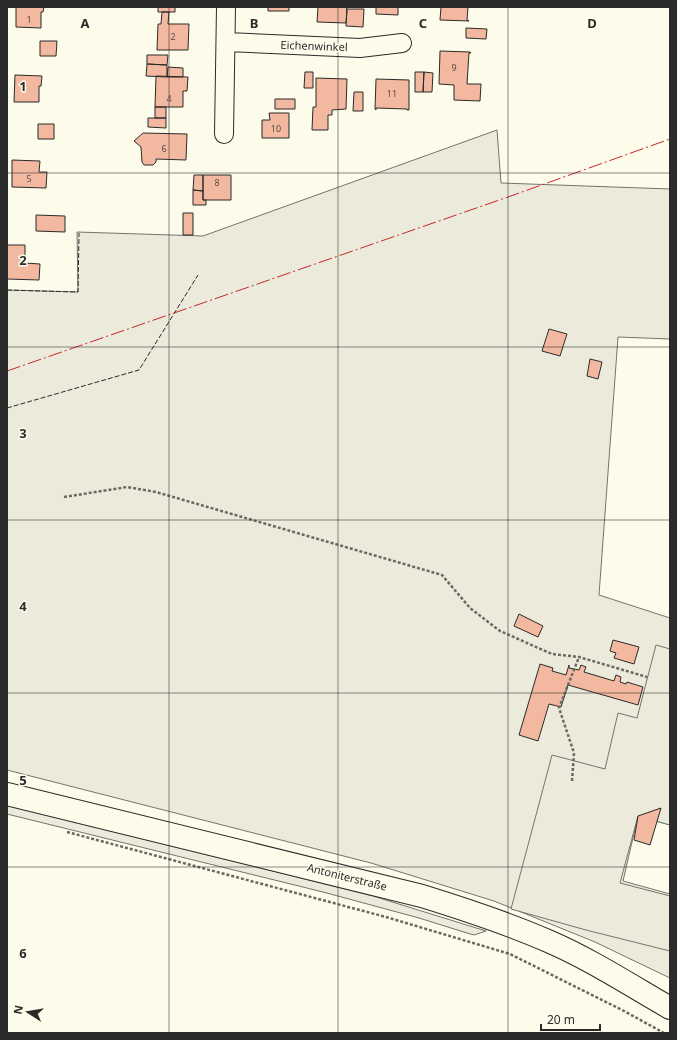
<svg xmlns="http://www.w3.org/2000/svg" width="677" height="1040" viewBox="0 0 677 1040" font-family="'Noto Sans',sans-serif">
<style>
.green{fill:#ecebdb;stroke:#74746e}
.parking{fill:#eceadb;stroke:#74746e}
.building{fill:#f2b8a0;stroke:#2b2b2b}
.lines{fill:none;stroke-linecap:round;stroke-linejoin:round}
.minor-casing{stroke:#2b2b2b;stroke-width:20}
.tertiary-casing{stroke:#2b2b2b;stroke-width:24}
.path{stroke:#6a6964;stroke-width:2.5;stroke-dasharray:3 2;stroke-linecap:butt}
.minor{stroke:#fdfbea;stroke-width:18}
.tertiary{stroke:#fdfbea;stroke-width:22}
.fence{stroke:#2b2b2b;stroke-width:1;stroke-dasharray:5 2;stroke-linecap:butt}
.power{stroke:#c62828;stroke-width:1;stroke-dasharray:14 3 2 3;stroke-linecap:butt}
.grid{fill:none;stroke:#2b2b2b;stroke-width:1;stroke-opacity:0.55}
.labels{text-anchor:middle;stroke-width:3;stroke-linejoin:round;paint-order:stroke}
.number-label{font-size:9px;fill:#5d4e48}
.street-label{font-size:11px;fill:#2b2b2b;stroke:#fdfbea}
.grid-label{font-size:13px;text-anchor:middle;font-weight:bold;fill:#2b2b2b;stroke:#fdfbea;stroke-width:3;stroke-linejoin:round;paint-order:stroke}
</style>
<rect width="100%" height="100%" fill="#fdfbea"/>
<path class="green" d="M 497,130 L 501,183 L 670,189 L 670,339 L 618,337 L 599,595 L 670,618 L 670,825 L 638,816 L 623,881 L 670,894 L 670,978 L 595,942 L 494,901 L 371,863 L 7,770 L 7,290 L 78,292 L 77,232 L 203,236 Z"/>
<path class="parking" d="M 656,645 L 670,649 L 670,825 L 638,816 L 620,883 L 670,896 L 670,951 L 586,930 L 511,909 L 552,755 L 605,769 L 618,713 L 637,718 Z
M 7,805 L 373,896 L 486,931 L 474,935 L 467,933 L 419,918 L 323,892 L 7,814 Z"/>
<path class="building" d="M 16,7 L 44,7 L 43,12 L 41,12 L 41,28 L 16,27 Z
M 158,7 L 175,7 L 175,12 L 158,12 Z
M 268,7 L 289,7 L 289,11 L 268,11 Z
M 318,7 L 345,7 L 347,9 L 346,23 L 317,22 Z
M 376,7 L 398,7 L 398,15 L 376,14 Z
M 441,7 L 468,7 L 467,20 L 469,21 L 440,20 Z
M 347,9 L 364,9 L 363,27 L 346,26 Z
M 162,12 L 169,12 L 168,24 L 189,24 L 188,50 L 157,50 L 158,24 L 161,24 Z
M 466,28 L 487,29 L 486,39 L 466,38 Z
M 40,41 L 57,41 L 56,56 L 40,56 Z
M 440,51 L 470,52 L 471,53 L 469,53 L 467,84 L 481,84 L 480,101 L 454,100 L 454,85 L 439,84 Z
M 147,55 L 168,55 L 167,65 L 147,64 Z
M 147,64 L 167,65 L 167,77 L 146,76 Z
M 168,67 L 183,68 L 183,77 L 167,77 Z
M 305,72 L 313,72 L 313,88 L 304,88 Z
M 415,72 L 424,72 L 423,92 L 415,92 Z
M 424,72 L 433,73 L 432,92 L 423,92 Z
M 15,75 L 42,76 L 41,86 L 39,86 L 39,102 L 14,102 Z
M 156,76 L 188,77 L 187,91 L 183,91 L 183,107 L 155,107 Z
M 316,78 L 347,79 L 346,109 L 332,110 L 332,115 L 328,115 L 328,130 L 312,130 L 313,107 L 316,107 Z
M 376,79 L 409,80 L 409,110 L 407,110 L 407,109 L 376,108 L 376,110 L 375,109 Z
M 354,92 L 363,92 L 363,111 L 353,111 Z
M 275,99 L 295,99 L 295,109 L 275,109 Z
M 155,107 L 166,107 L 166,118 L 155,118 Z
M 269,113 L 289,113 L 289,138 L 262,138 L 262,120 L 270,120 Z
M 148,118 L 166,118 L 166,128 L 148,127 Z
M 38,124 L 54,124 L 54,139 L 38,139 Z
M 143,133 L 187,134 L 186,160 L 156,159 L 156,162 L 153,165 L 144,165 L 142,162 L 141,147 L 134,141 Z
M 12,160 L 40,161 L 39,172 L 47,172 L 46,188 L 12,187 Z
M 194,175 L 203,175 L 203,191 L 193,190 Z
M 203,175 L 231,175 L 231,200 L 203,200 Z
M 193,190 L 203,191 L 203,200 L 206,200 L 206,205 L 193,205 Z
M 183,213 L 193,213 L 193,235 L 183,235 Z
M 36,215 L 65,216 L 65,232 L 36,231 Z
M 7,245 L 25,245 L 25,263 L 40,264 L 39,280 L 7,279 Z
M 549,329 L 567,334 L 560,356 L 542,351 Z
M 590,359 L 602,362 L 598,379 L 587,376 Z
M 519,614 L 543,626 L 538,637 L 514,626 Z
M 613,640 L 639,647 L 634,664 L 614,658 L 616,653 L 610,651 Z
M 540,664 L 553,668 L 552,671 L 566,675 L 569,665 L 569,668 L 579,670 L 581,665 L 586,667 L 584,672 L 614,681 L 616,675 L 621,677 L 620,682 L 626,684 L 627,682 L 643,687 L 638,705 L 568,685 L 561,707 L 549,704 L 538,741 L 519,735 Z
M 661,808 L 650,845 L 634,840 L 638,816 Z"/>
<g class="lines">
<defs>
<path id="minor" d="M 226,42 L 360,48 L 402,43
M 224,134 L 226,7"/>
<path id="tertiary" d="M 7,794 L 422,896 C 464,909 507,923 548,941 C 590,959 630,985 670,1008"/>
</defs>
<use href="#minor" class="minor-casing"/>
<use href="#tertiary" class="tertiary-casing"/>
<path class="path" d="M 64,497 L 127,487 L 156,492 L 442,575 L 470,608 L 500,631 L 552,654 L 579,657 L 647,677
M 572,781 L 574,753 L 559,708 L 579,657
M 67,832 L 386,917 L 510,954 L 624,1011 L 664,1033"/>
<use href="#minor" class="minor"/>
<use href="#tertiary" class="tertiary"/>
<path class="fence" d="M 7,290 L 78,292 L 79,233
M 7,408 L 139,370 L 198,275"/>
<path class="power" d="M 7,371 L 508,197 L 670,139"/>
</g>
<path class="grid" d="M 169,7 L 169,1033M 338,7 L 338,1033M 508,7 L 508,1033M 7,173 L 670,173M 7,347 L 670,347M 7,520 L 670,520M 7,693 L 670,693M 7,867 L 670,867"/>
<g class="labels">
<g class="number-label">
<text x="29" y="23">1</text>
<text x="173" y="40">2</text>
<text x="454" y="71">9</text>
<text x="392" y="97">11</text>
<text x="169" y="102">4</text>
<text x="276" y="132">10</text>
<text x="164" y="152">6</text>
<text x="29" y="182">5</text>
<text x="217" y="186">8</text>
</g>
<g class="street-label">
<text transform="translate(314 46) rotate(2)" y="4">Eichenwinkel</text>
<text transform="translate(347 877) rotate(14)" y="4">Antoniterstraße</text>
</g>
</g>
<g class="grid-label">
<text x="85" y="28">A</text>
<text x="254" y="28">B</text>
<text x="423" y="28">C</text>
<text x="592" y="28">D</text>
<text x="23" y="91">1</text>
<text x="23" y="265">2</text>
<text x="23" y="438">3</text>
<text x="23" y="611">4</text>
<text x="23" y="785">5</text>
<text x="23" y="958">6</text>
</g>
<rect width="677" height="1040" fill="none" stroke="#2b2b2b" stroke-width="16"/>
<g transform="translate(28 1012) rotate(282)" stroke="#fdfbea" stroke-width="3" paint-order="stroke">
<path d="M0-3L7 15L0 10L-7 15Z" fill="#2b2b2b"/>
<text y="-6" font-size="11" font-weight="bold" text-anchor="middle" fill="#2b2b2b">N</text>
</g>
<path d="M541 1024v6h59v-6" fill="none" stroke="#2b2b2b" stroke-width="2"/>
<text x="547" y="1024" font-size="12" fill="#2b2b2b" stroke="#fdfbea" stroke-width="3" paint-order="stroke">20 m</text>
</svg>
